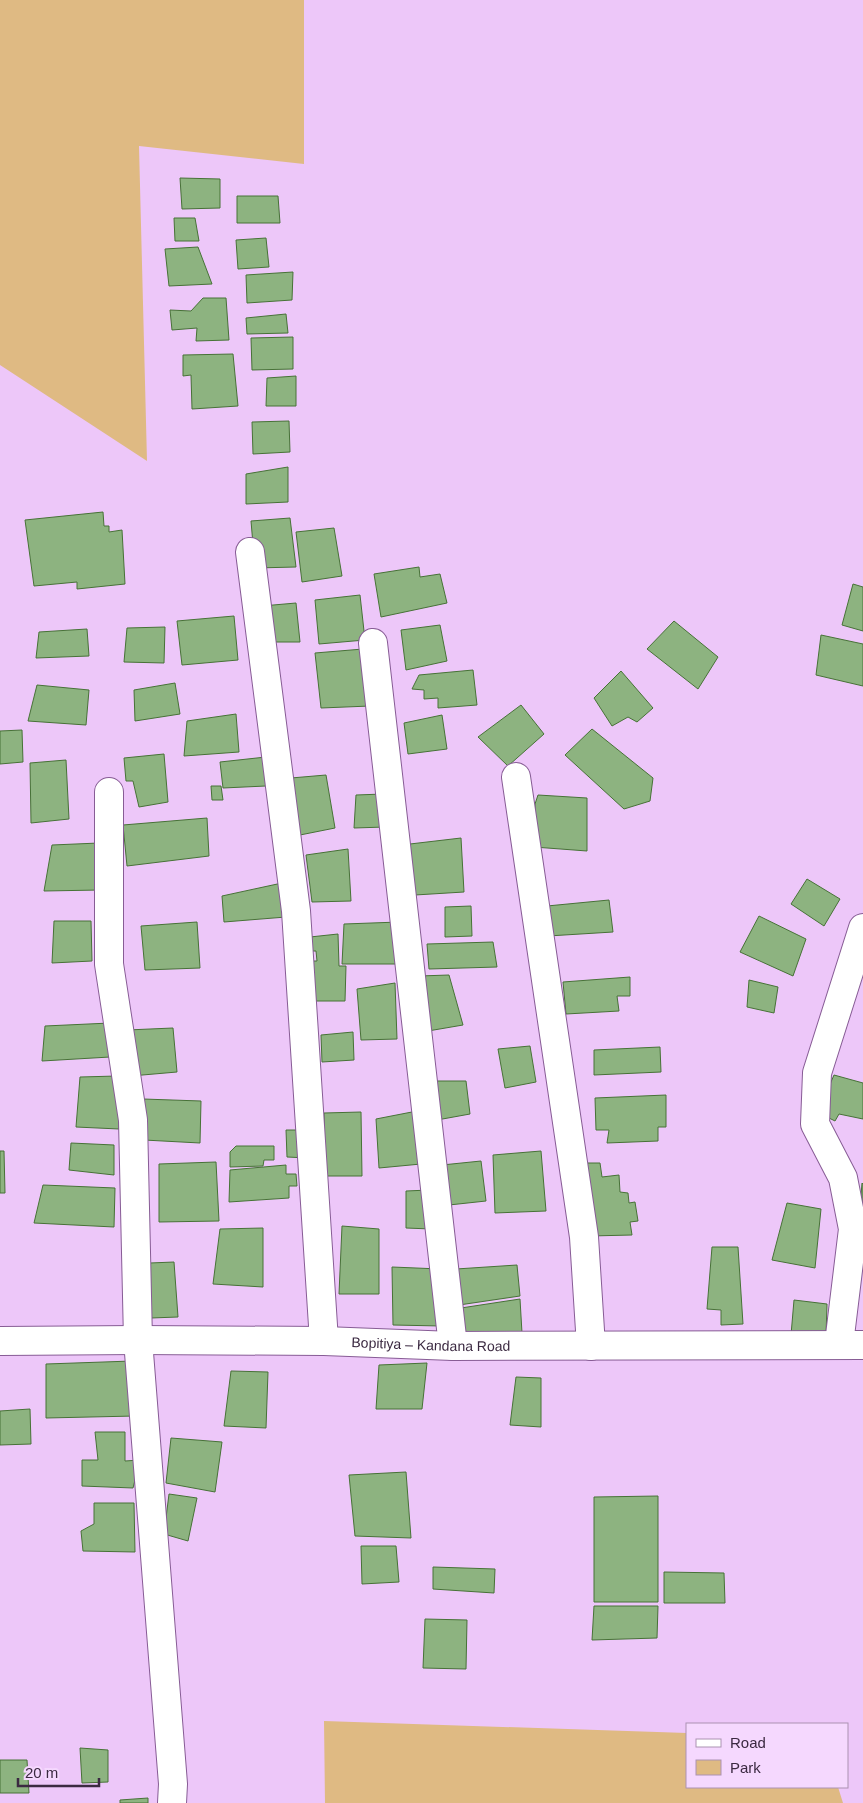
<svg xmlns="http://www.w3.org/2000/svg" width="863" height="1803" viewBox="0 0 863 1803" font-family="Arial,sans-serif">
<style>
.green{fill:#dfba83}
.building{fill:#8db380;stroke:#477237}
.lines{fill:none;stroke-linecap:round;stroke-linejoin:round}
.minor-casing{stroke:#875c95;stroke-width:30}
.tertiary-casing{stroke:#875c95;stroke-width:30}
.minor{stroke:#fff;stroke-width:28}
.tertiary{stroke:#fff;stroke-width:28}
.labels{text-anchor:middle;stroke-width:4;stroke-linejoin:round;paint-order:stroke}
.street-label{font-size:14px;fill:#3b2941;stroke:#f5d8fe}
</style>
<rect width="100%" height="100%" fill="#edc7f9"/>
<path class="green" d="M 0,0 L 304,0 L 304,164 L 139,146 L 147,461 L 0,365 Z
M 324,1721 L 687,1733 L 687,1787 L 838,1787 L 843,1803 L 325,1803 Z"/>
<path class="building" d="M 180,178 L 220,179 L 220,208 L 182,209 Z
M 237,196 L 278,196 L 280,223 L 237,223 Z
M 174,218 L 195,218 L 199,241 L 175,241 Z
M 266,238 L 269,267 L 238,269 L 236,240 Z
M 198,247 L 212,284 L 169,286 L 165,249 Z
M 293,272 L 292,300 L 247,303 L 246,275 Z
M 203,298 L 226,298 L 229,340 L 196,341 L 197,328 L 172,330 L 170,310 L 191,311 Z
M 286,314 L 288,333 L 247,334 L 246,318 Z
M 293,337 L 293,369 L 252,370 L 251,338 Z
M 233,354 L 238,406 L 192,409 L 191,375 L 183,376 L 183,355 Z
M 296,376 L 296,406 L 266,406 L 267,378 Z
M 289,421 L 290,452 L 253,454 L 252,422 Z
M 288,467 L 288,502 L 246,504 L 246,474 Z
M 103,512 L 104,526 L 109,526 L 109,532 L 122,530 L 125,584 L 77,589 L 77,582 L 34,586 L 25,520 Z
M 290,518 L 296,567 L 255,568 L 251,521 Z
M 334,528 L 342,576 L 302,582 L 296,532 Z
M 419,567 L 420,577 L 440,574 L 447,603 L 381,617 L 374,574 Z
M 853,584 L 863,587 L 863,631 L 842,625 Z
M 360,595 L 365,640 L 319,644 L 315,600 Z
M 296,603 L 300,642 L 267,642 L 262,606 Z
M 234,616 L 238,660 L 182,665 L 177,621 Z
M 674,621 L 718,657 L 698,689 L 647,649 Z
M 440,625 L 447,661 L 406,670 L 401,630 Z
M 165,627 L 164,663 L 124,662 L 127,628 Z
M 87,629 L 89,656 L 36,658 L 39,632 Z
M 821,635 L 863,644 L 863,686 L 816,675 Z
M 363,649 L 370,706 L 321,708 L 315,653 Z
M 473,670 L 477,705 L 438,708 L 438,698 L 424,699 L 424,690 L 412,689 L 419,675 Z
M 621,671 L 653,708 L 637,722 L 628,717 L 612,726 L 594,698 Z
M 175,683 L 180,714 L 135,721 L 134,690 Z
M 37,685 L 89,690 L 86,725 L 28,721 Z
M 521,705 L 544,734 L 508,766 L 478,737 Z
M 236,714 L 239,752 L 184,756 L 187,721 Z
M 442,715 L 447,749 L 408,754 L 404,723 Z
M 592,729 L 653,778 L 650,801 L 624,809 L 565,755 Z
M 22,730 L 23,762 L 0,764 L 0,731 Z
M 164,754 L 168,802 L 139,807 L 133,781 L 126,781 L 124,758 Z
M 266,757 L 266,786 L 223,788 L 220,762 Z
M 66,760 L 69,819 L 31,823 L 30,763 Z
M 326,775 L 335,828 L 300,835 L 291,778 Z
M 211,786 L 221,786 L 223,800 L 212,800 Z
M 383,794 L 385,827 L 354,828 L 356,795 Z
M 538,795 L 587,798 L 587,851 L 534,847 L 535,804 Z
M 207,818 L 209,856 L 127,866 L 123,825 Z
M 461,838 L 464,892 L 415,895 L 410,844 Z
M 99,843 L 100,890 L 44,891 L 52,845 Z
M 348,849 L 351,901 L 312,902 L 306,855 Z
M 807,879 L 840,899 L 824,926 L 791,904 Z
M 282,883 L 286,917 L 224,922 L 222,896 Z
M 609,900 L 613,932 L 548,936 L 547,906 Z
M 471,906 L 472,936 L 445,937 L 445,907 Z
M 759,916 L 806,939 L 793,976 L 740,952 Z
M 54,921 L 91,921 L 92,961 L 52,963 Z
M 197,922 L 200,968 L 145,970 L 141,926 Z
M 399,922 L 400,964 L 342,964 L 344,924 Z
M 338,934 L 339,966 L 346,966 L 345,1001 L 310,1001 L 310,961 L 317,961 L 316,951 L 311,951 L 310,937 Z
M 493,942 L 497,967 L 429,969 L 427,944 Z
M 449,975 L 463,1025 L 428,1031 L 419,976 Z
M 630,977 L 630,996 L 617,996 L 619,1011 L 566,1014 L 563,982 Z
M 749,980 L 778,987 L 774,1013 L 747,1007 Z
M 395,983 L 397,1039 L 361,1040 L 357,989 Z
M 110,1023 L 110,1057 L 42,1061 L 45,1026 Z
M 173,1028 L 177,1072 L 131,1076 L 127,1030 Z
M 353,1032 L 354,1060 L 322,1062 L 321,1035 Z
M 530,1046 L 536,1082 L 505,1088 L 498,1049 Z
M 660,1047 L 661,1072 L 594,1075 L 594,1050 Z
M 834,1075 L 863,1083 L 863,1119 L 839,1114 L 835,1121 L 825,1116 L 824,1098 Z
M 117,1076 L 119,1129 L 76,1127 L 80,1077 Z
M 431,1081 L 466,1081 L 470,1114 L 437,1120 Z
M 666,1095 L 666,1127 L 658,1127 L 658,1141 L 607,1143 L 609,1130 L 596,1130 L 595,1098 Z
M 143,1099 L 201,1101 L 200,1143 L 144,1140 Z
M 417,1111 L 421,1164 L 379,1168 L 376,1119 Z
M 361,1112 L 362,1176 L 325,1176 L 324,1113 Z
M 286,1130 L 308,1130 L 308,1158 L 287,1157 Z
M 71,1143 L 114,1145 L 114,1175 L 69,1170 Z
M 236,1146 L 274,1146 L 274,1160 L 264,1160 L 263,1166 L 230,1167 L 230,1152 Z
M 0,1151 L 4,1151 L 5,1193 L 0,1193 Z
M 541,1151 L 546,1211 L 495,1213 L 493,1155 Z
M 481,1161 L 486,1201 L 449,1205 L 442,1165 Z
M 216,1162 L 219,1221 L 159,1222 L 159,1164 Z
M 585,1163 L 600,1163 L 602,1177 L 619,1175 L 620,1192 L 628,1193 L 629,1203 L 635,1202 L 638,1221 L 630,1222 L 632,1235 L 590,1236 Z
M 286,1165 L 286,1174 L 296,1174 L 297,1186 L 289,1186 L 289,1198 L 229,1202 L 230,1170 Z
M 862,1183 L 863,1184 L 863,1219 L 859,1219 Z
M 43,1185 L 115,1188 L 114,1227 L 34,1223 Z
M 429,1190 L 431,1229 L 406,1228 L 406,1191 Z
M 787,1203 L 821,1209 L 815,1268 L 772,1260 Z
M 342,1226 L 379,1229 L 379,1294 L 339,1294 Z
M 263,1228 L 263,1287 L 213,1284 L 220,1229 Z
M 712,1247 L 738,1247 L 743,1324 L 721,1325 L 721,1310 L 707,1309 Z
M 174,1262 L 178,1317 L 151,1318 L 150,1263 Z
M 517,1265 L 520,1296 L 459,1305 L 456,1269 Z
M 392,1267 L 440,1269 L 441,1326 L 393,1325 Z
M 520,1299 L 522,1333 L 461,1335 L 461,1308 Z
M 794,1300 L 827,1304 L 826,1336 L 791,1335 Z
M 132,1361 L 135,1416 L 46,1418 L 46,1364 Z
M 427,1363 L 422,1409 L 376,1409 L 379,1365 Z
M 231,1371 L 268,1372 L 266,1428 L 224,1426 Z
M 516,1377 L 541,1378 L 541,1427 L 510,1425 Z
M 30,1409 L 31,1444 L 0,1445 L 0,1411 Z
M 95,1432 L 125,1432 L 125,1461 L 140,1460 L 133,1488 L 82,1486 L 82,1460 L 98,1460 Z
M 171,1438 L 222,1442 L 215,1492 L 166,1483 Z
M 406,1472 L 411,1538 L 355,1536 L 349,1475 Z
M 169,1494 L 197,1498 L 188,1541 L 164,1534 Z
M 658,1496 L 658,1602 L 594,1602 L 594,1497 Z
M 94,1503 L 134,1503 L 135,1552 L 83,1551 L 81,1531 L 94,1524 Z
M 361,1546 L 396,1546 L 399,1582 L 362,1584 Z
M 433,1567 L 495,1569 L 494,1593 L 433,1589 Z
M 664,1572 L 724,1573 L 725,1603 L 664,1603 Z
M 594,1606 L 658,1606 L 657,1638 L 592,1640 Z
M 425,1619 L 467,1620 L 466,1669 L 423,1668 Z
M 80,1748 L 108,1750 L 108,1782 L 82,1783 Z
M 0,1760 L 27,1760 L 29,1793 L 0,1793 Z
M 148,1798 L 148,1803 L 120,1803 L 120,1800 Z"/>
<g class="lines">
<defs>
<path id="minor" d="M 250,552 L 296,911 L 324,1341
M 373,643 L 453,1346
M 516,777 L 584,1237 L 591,1346
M 109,792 L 109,964 L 133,1120 L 138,1340 L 173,1784 L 172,1803
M 839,1344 L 853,1229 L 843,1178 L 815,1124 L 817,1073 L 863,928"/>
<g id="tertiary">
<path id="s1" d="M 0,1341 L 138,1340 L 324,1341 L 453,1346 L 863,1345"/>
</g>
</defs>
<use href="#minor" class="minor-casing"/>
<use href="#tertiary" class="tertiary-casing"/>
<use href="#minor" class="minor"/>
<use href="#tertiary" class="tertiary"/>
</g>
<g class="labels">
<g class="street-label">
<text dy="5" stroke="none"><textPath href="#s1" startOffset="431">Bopitiya – Kandana Road</textPath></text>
</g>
</g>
<rect x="686" y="1723" width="162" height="65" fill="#f5d8fe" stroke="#ab92b2"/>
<rect x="696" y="1739" width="25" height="8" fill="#ffffff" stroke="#ab92b2"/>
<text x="730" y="1748" font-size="15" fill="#3b2941">Road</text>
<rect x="696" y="1760" width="25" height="15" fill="#dfba83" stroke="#ab92b2"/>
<text x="730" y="1773" font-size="15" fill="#3b2941">Park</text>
<path d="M18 1778v8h81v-8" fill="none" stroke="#3b2941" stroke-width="2.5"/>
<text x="25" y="1778" font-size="15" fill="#3b2941" stroke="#f5d8fe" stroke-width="4" paint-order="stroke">20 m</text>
</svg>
